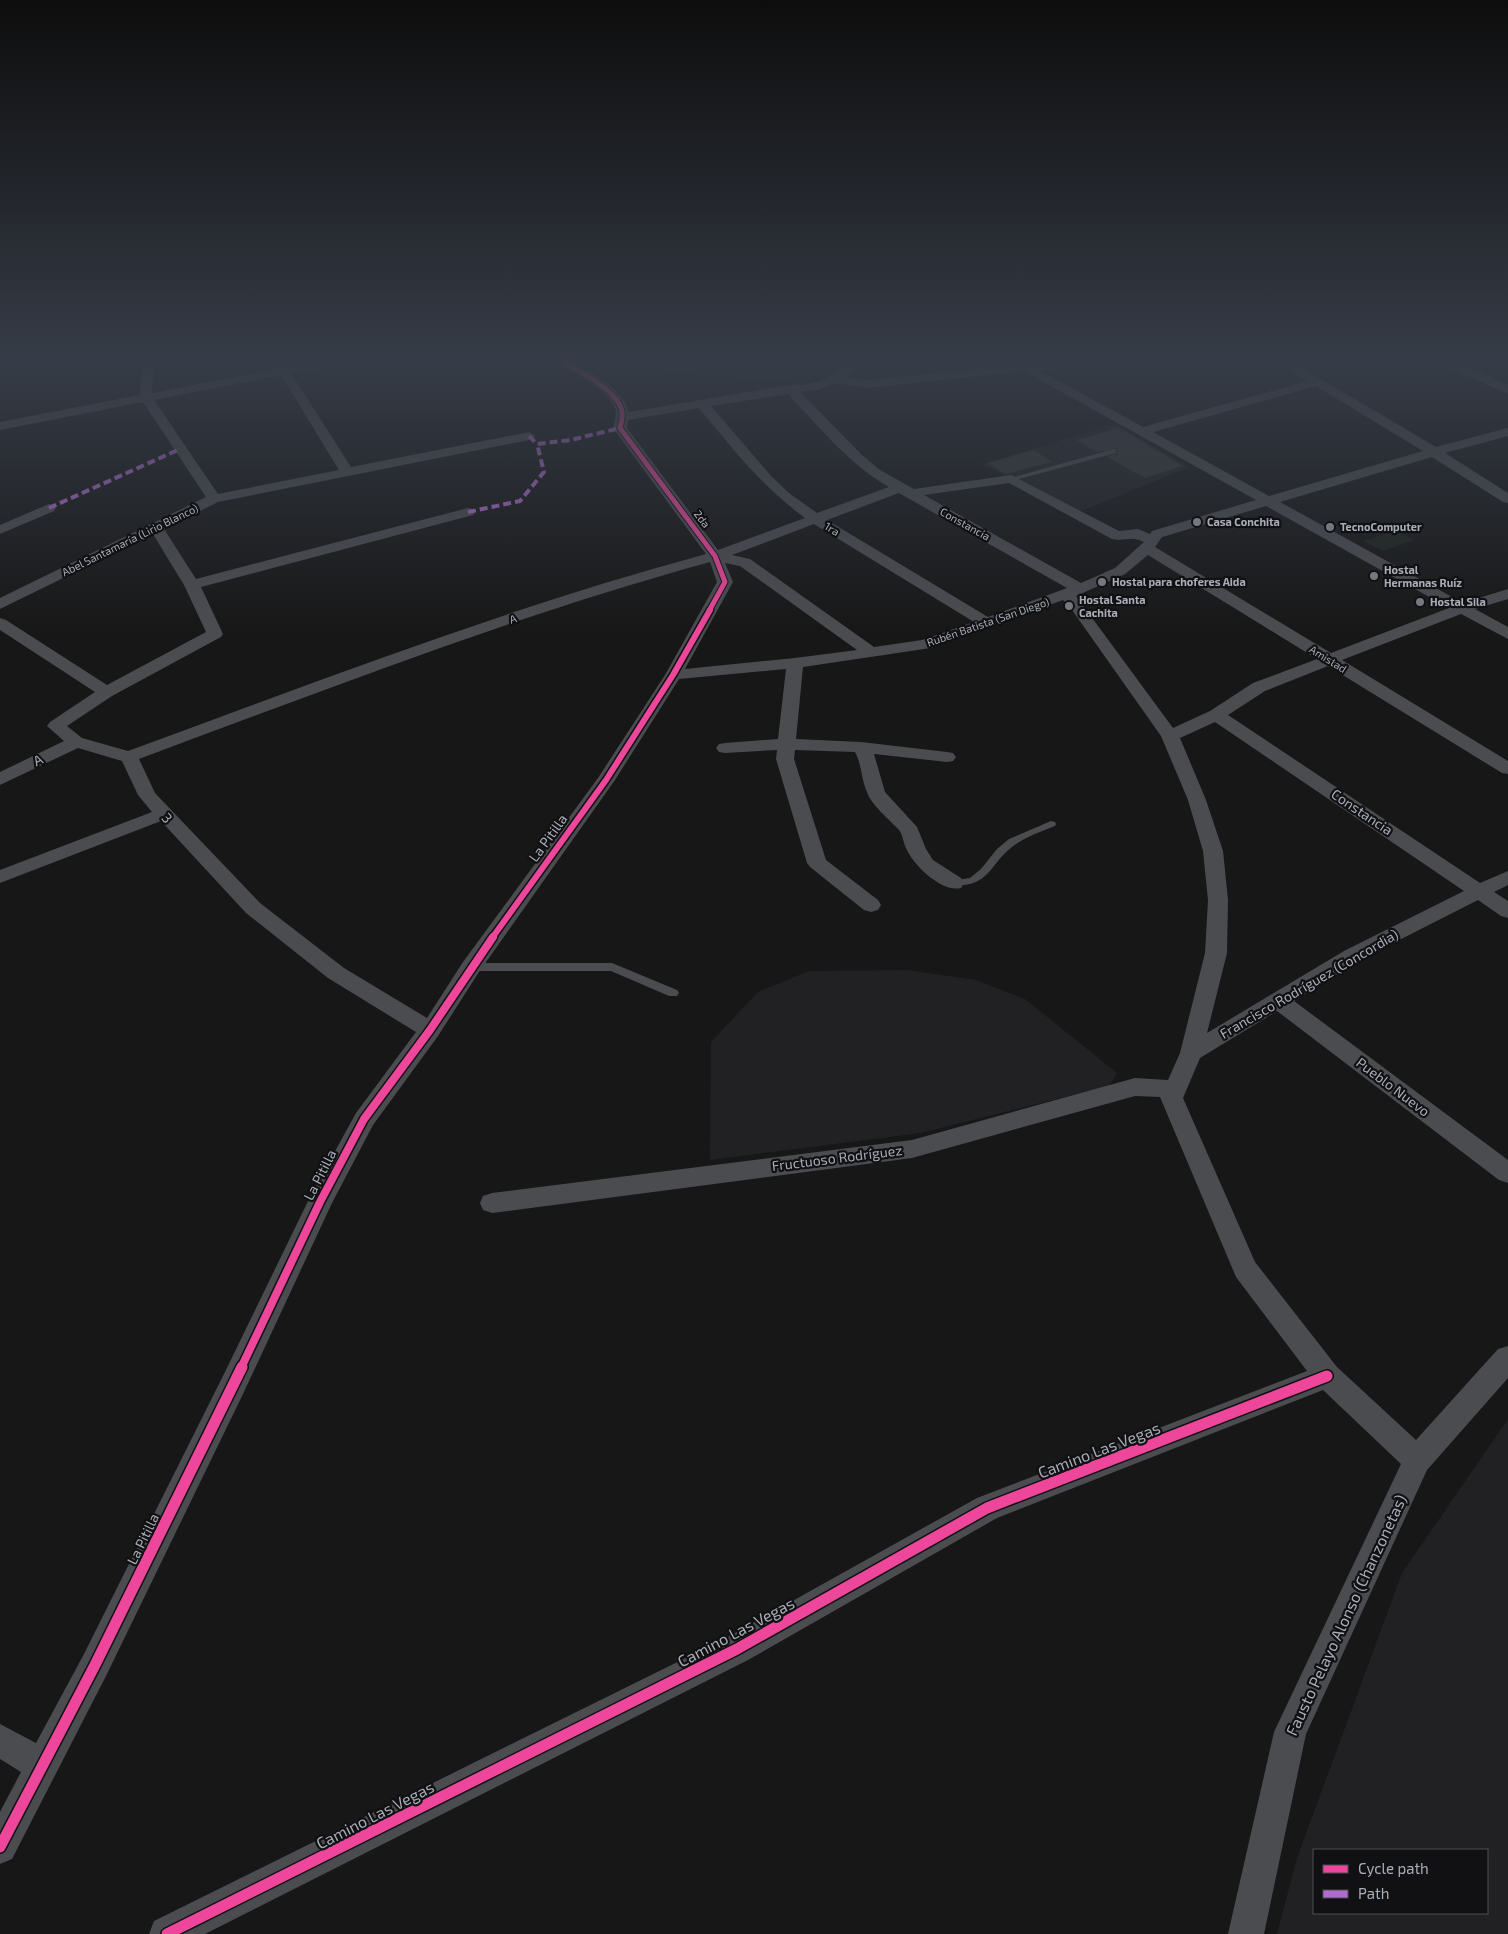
<svg xmlns="http://www.w3.org/2000/svg" width="1508" height="1934" viewBox="0 0 1508 1934" font-family="'Exo 2',sans-serif">
<style>
.built{fill:#212123;fill-rule:evenodd}
.green{fill:#1d241e}
.building{fill:#353536}
.lines{fill:none;stroke-linecap:round;stroke-linejoin:round}
.lane{fill:#4b4c50;fill-rule:evenodd}
.street{fill:#4b4c50;fill-rule:evenodd}
.quiet{stroke:#b06ccc;stroke-width:4;stroke-dasharray:8 4;stroke-linecap:butt}
.cycleway-far3-casing{stroke:#111113;stroke-width:7}
.cycleway-far2-casing{stroke:#111113;stroke-width:9}
.cycleway-far1-casing{stroke:#111113;stroke-width:11}
.cycleway-casing{stroke:#111113;stroke-width:14}
.cycleway-far3{stroke:#ed469a;stroke-width:5}
.cycleway-far2{stroke:#ed469a;stroke-width:6}
.cycleway-far1{stroke:#ed469a;stroke-width:8}
.cycleway{stroke:#ed469a;stroke-width:11}
.poi-dot{fill:#757880;stroke:#111113;stroke-width:2}
.labels{text-anchor:middle;stroke-width:4.5;stroke-linejoin:round;paint-order:stroke}
.far-street-label{font-size:11px;fill:#a8adb8;stroke:#111113}
.far-poi-label{font-size:11px;font-weight:bold;fill:#a8adb8;stroke:#111113;text-anchor:start}
.street-label{font-size:14px;fill:#a8adb8;stroke:#111113}
.near-street-label{font-size:16px;fill:#a8adb8;stroke:#111113}
</style>
<rect width="100%" height="100%" fill="#171717"/>
<path class="built" d="M 665,362 L 819,362 L 806,384 L 659,370 Z
M 1116,424 L 1190,467 L 1079,512 L 982,464 Z
M 908,970 L 976,980 L 1025,999 L 1117,1073 L 1109,1086 L 921,1133 L 710,1160 L 711,1042 L 758,992 L 809,971 Z
M 1508,1419 L 1508,1934 L 1277,1934 L 1297,1858 L 1402,1573 ZM 1314,1850 L 1487,1850 L 1487,1913 L 1314,1913 Z"/>
<path class="green" d="M 1396,530 L 1414,540 L 1383,551 L 1363,541 Z"/>
<path class="building" d="M 1119,428 L 1183,466 L 1145,478 L 1107,457 L 1117,454 L 1117,448 L 1097,452 L 1076,440 Z
M 1034,450 L 1052,462 L 1005,474 L 988,463 Z"/>
<g class="lines">
<path class="lane" d="M 1113,449 L 1116,449 L 1116,453 L 1011,481 L 1007,479 Z
M 1051,821 L 1055,822 L 1056,824 L 1055,826 C 1040,832 1025,837 1012,847 C 988,866 991,885 954,886 L 949,883 L 950,881 L 970,878 L 981,869 L 997,849 L 1009,839 Z
M 471,963 L 612,963 L 677,990 L 679,993 L 677,996 L 669,996 L 611,971 L 471,971 L 465,967 Z"/>
<path class="street" d="M 142,362 L 154,362 L 152,393 L 276,369 L 270,362 L 282,362 L 287,367 L 313,362 L 336,362 L 334,365 L 291,373 L 351,467 L 529,432 L 536,436 L 529,440 L 218,502 L 164,529 L 196,579 L 468,508 L 473,509 L 475,512 L 473,515 L 201,587 L 223,634 L 221,637 L 112,696 L 67,726 L 82,738 L 128,751 C 319,681 509,607 706,554 L 613,428 C 614,423 616,417 616,412 C 613,392 575,374 559,365 L 557,362 C 562,362 568,361 573,363 C 593,371 623,390 629,412 L 790,385 C 803,386 817,383 829,377 C 844,369 847,360 865,362 L 845,377 L 868,380 L 1013,365 L 1010,362 L 1024,362 L 1028,364 L 1086,362 L 1084,365 L 1080,366 L 1039,370 L 1143,427 L 1307,381 L 1278,362 L 1292,362 L 1436,447 L 1508,428 L 1508,436 L 1445,453 L 1508,493 L 1508,503 L 1503,502 L 1432,457 L 1280,502 L 1463,603 L 1508,589 L 1508,599 L 1475,609 L 1508,627 L 1508,639 L 1461,614 L 1342,660 L 1508,761 L 1508,774 L 1502,773 L 1328,666 L 1265,691 L 1228,715 L 1480,883 L 1508,871 L 1508,885 L 1494,892 L 1508,901 L 1508,918 L 1501,916 L 1478,900 L 1358,961 L 1294,1001 L 1508,1160 L 1508,1183 L 1499,1180 L 1277,1011 L 1200,1058 L 1183,1098 L 1255,1262 L 1337,1367 L 1416,1440 L 1498,1349 L 1508,1346 L 1508,1378 L 1427,1470 L 1306,1734 L 1264,1934 L 1228,1934 L 1274,1732 L 1401,1464 L 1323,1390 L 997,1518 L 748,1660 L 205,1934 L 149,1934 L 154,1921 L 726,1638 L 977,1498 L 1307,1371 L 1236,1277 L 1160,1097 L 1135,1096 L 912,1158 L 492,1213 L 483,1210 L 480,1203 L 483,1196 L 492,1193 L 912,1140 L 1135,1078 L 1168,1080 L 1180,1053 L 1205,953 L 1208,900 L 1203,851 L 1188,800 L 1161,736 L 1072,610 L 1063,600 L 931,648 L 803,667 L 796,739 L 861,742 L 947,752 L 953,753 L 956,757 L 953,761 L 947,762 L 874,754 L 885,792 L 917,827 L 926,849 L 933,860 L 961,878 L 964,883 L 961,888 C 942,893 913,865 906,848 C 903,842 903,835 899,830 C 890,820 871,805 867,792 C 861,779 862,765 855,752 L 795,750 L 794,759 L 826,860 L 878,900 L 881,905 L 878,910 L 871,912 L 864,910 L 810,867 L 807,863 L 776,759 L 777,750 L 725,753 L 719,752 L 716,748 L 719,744 L 725,743 L 778,739 L 786,669 L 679,679 L 615,780 L 479,972 L 438,1036 L 373,1125 L 332,1203 L 243,1394 L 106,1676 L 12,1859 L 0,1864 L 0,1812 L 21,1772 L 0,1759 L 0,1724 L 36,1743 L 84,1654 L 223,1376 L 311,1195 L 356,1113 L 416,1032 L 328,978 L 246,913 L 161,821 L 0,883 L 0,870 L 152,812 L 138,795 L 122,761 L 78,748 L 0,785 L 0,772 L 64,741 L 47,726 L 50,722 L 95,692 L 0,630 L 0,618 L 6,620 L 107,685 L 206,632 L 184,585 L 153,534 L 0,609 L 0,598 L 206,497 L 143,402 L 0,430 L 0,422 L 140,395 ZM 1024,371 L 1256,500 L 1152,531 L 1150,534 L 1138,529 L 1119,531 L 1011,475 L 914,489 L 880,470 L 862,455 L 800,392 L 818,390 L 835,383 L 868,388 ZM 281,375 L 339,470 L 218,494 L 154,400 ZM 1316,386 L 1423,451 L 1269,496 L 1153,432 ZM 788,394 C 819,427 849,464 889,487 L 817,513 L 789,493 L 772,477 L 711,406 ZM 699,408 C 733,449 761,486 805,518 L 718,550 L 627,428 L 628,420 ZM 1009,483 L 1112,539 C 1125,542 1131,535 1144,542 L 1115,568 L 1081,583 L 924,495 ZM 899,493 L 906,497 L 1067,588 L 988,617 L 827,520 ZM 1266,506 L 1449,608 L 1331,653 L 1155,547 L 1162,537 ZM 814,524 L 974,622 L 922,640 L 874,647 L 750,559 L 732,555 ZM 1148,555 L 1317,659 L 1253,683 L 1210,711 L 1173,728 L 1076,596 L 1125,574 ZM 710,562 L 717,582 L 665,675 L 598,778 L 463,962 L 427,1018 L 344,968 L 260,903 L 155,793 L 139,759 C 328,689 516,615 710,562 ZM 725,563 L 740,566 L 857,650 L 795,658 L 685,669 L 733,582 ZM 1215,722 L 1464,891 L 1344,951 L 1207,1033 L 1227,953 L 1228,900 L 1223,851 L 1206,800 L 1180,738 Z
M 1441,362 L 1456,362 L 1508,385 L 1508,394 L 1443,365 Z
M 49,504 L 54,505 L 56,508 L 54,511 L 0,534 L 0,525 Z"/>
<path class="quiet" d="M 529,436 L 537,444 L 571,440 L 620,428
M 49,508 L 180,449
M 468,512 L 520,501 L 544,472 L 537,444"/>
<defs>
<path id="cycleway-far3" d="M 563,362 C 580,372 619,391 622,412 C 623,417 621,423 620,428 L 715,556 L 725,582 L 709,611"/>
<path id="cycleway-far2" d="M 492,938 L 606,780 L 673,675 L 710,610"/>
<path id="cycleway-far1" d="M 241,1368 L 320,1202 L 364,1119 L 430,1030 L 493,937"/>
<path id="cycleway" d="M 0,1847 L 95,1665 L 242,1367
M 167,1934 L 737,1649 L 987,1508 L 1327,1376"/>
</defs>
<use href="#cycleway-far3" class="cycleway-far3-casing"/>
<use href="#cycleway-far2" class="cycleway-far2-casing"/>
<use href="#cycleway-far1" class="cycleway-far1-casing"/>
<use href="#cycleway" class="cycleway-casing"/>
<use href="#cycleway-far3" class="cycleway-far3"/>
<use href="#cycleway-far2" class="cycleway-far2"/>
<use href="#cycleway-far1" class="cycleway-far1"/>
<use href="#cycleway" class="cycleway"/>
</g>
<linearGradient id="sky" x2="0" y2="1"><stop stop-color="#0d0d0d"/><stop offset="0.57" stop-color="#363c47"/><stop offset="1" stop-color="#363c47" stop-opacity="0"/></linearGradient>
<rect width="1508" height="632" fill="url(#sky)"/>
<g class="poi-dot">
<circle cx="1197" cy="522" r="5"/>
<circle cx="1330" cy="527" r="5"/>
<circle cx="1374" cy="576" r="5"/>
<circle cx="1102" cy="582" r="5"/>
<circle cx="1420" cy="602" r="5"/>
<circle cx="1069" cy="606" r="5"/>
</g>
<g class="labels">
<g class="far-street-label">
<text transform="translate(702 519) rotate(53)" y="4">2da</text>
<text transform="translate(965 524) rotate(29)" y="4">Constancia</text>
<text transform="translate(832 529) rotate(31)" y="4">1ra</text>
<text transform="translate(130 540) rotate(-26)" y="4">Abel Santamaría (Lirio Blanco)</text>
<text transform="translate(513 619) rotate(-18)" y="4">A</text>
<text transform="translate(988 622) rotate(-19)" y="4">Rubén Batista (San Diego)</text>
<text transform="translate(1328 659) rotate(32)" y="4">Amistad</text>
</g>
<g class="far-poi-label">
<text x="1207" y="526">Casa Conchita</text>
<text x="1340" y="531">TecnoComputer</text>
<text x="1384" y="574">Hostal<tspan x="1384" dy="13">Hermanas Ruíz</tspan></text>
<text x="1112" y="586">Hostal para choferes Aida</text>
<text x="1079" y="604">Hostal Santa<tspan x="1079" dy="13">Cachita</tspan></text>
<text x="1430" y="606">Hostal Sila</text>
</g>
<g class="street-label">
<text transform="translate(38 760) rotate(-26)" y="5">A</text>
<text transform="translate(1362 812) rotate(34)" y="5">Constancia</text>
<text transform="translate(167 818) rotate(47)" y="5">3</text>
<text transform="translate(548 838) rotate(-54)" y="5">La Pitilla</text>
<text transform="translate(1309 984) rotate(-30)" y="5">Francisco Rodríguez (Concordia)</text>
<text transform="translate(1393 1087) rotate(37)" y="5">Pueblo Nuevo</text>
<text transform="translate(837 1158) rotate(-7)" y="5">Fructuoso Rodríguez</text>
<text transform="translate(320 1175) rotate(-63)" y="5">La Pitilla</text>
<text transform="translate(143 1539) rotate(-64)" y="5">La Pitilla</text>
</g>
<g class="near-street-label">
<text transform="translate(1099 1450) rotate(-21)" y="6">Camino Las Vegas</text>
<text transform="translate(1346 1615) rotate(-65)" y="6">Fausto Pelayo Alonso (Chanzonetas)</text>
<text transform="translate(736 1632) rotate(-28)" y="6">Camino Las Vegas</text>
<text transform="translate(375 1815) rotate(-27)" y="6">Camino Las Vegas</text>
</g>
</g>
<rect x="1313" y="1849" width="175" height="65" fill="#111113" stroke="#4d4f55"/>
<rect x="1323" y="1865" width="25" height="8" fill="#ed469a" stroke="#4d4f55"/>
<text x="1358" y="1874" font-size="15" fill="#a8adb8">Cycle path</text>
<rect x="1323" y="1890" width="25" height="8" fill="#b06ccc" stroke="#4d4f55"/>
<text x="1358" y="1899" font-size="15" fill="#a8adb8">Path</text>
</svg>
